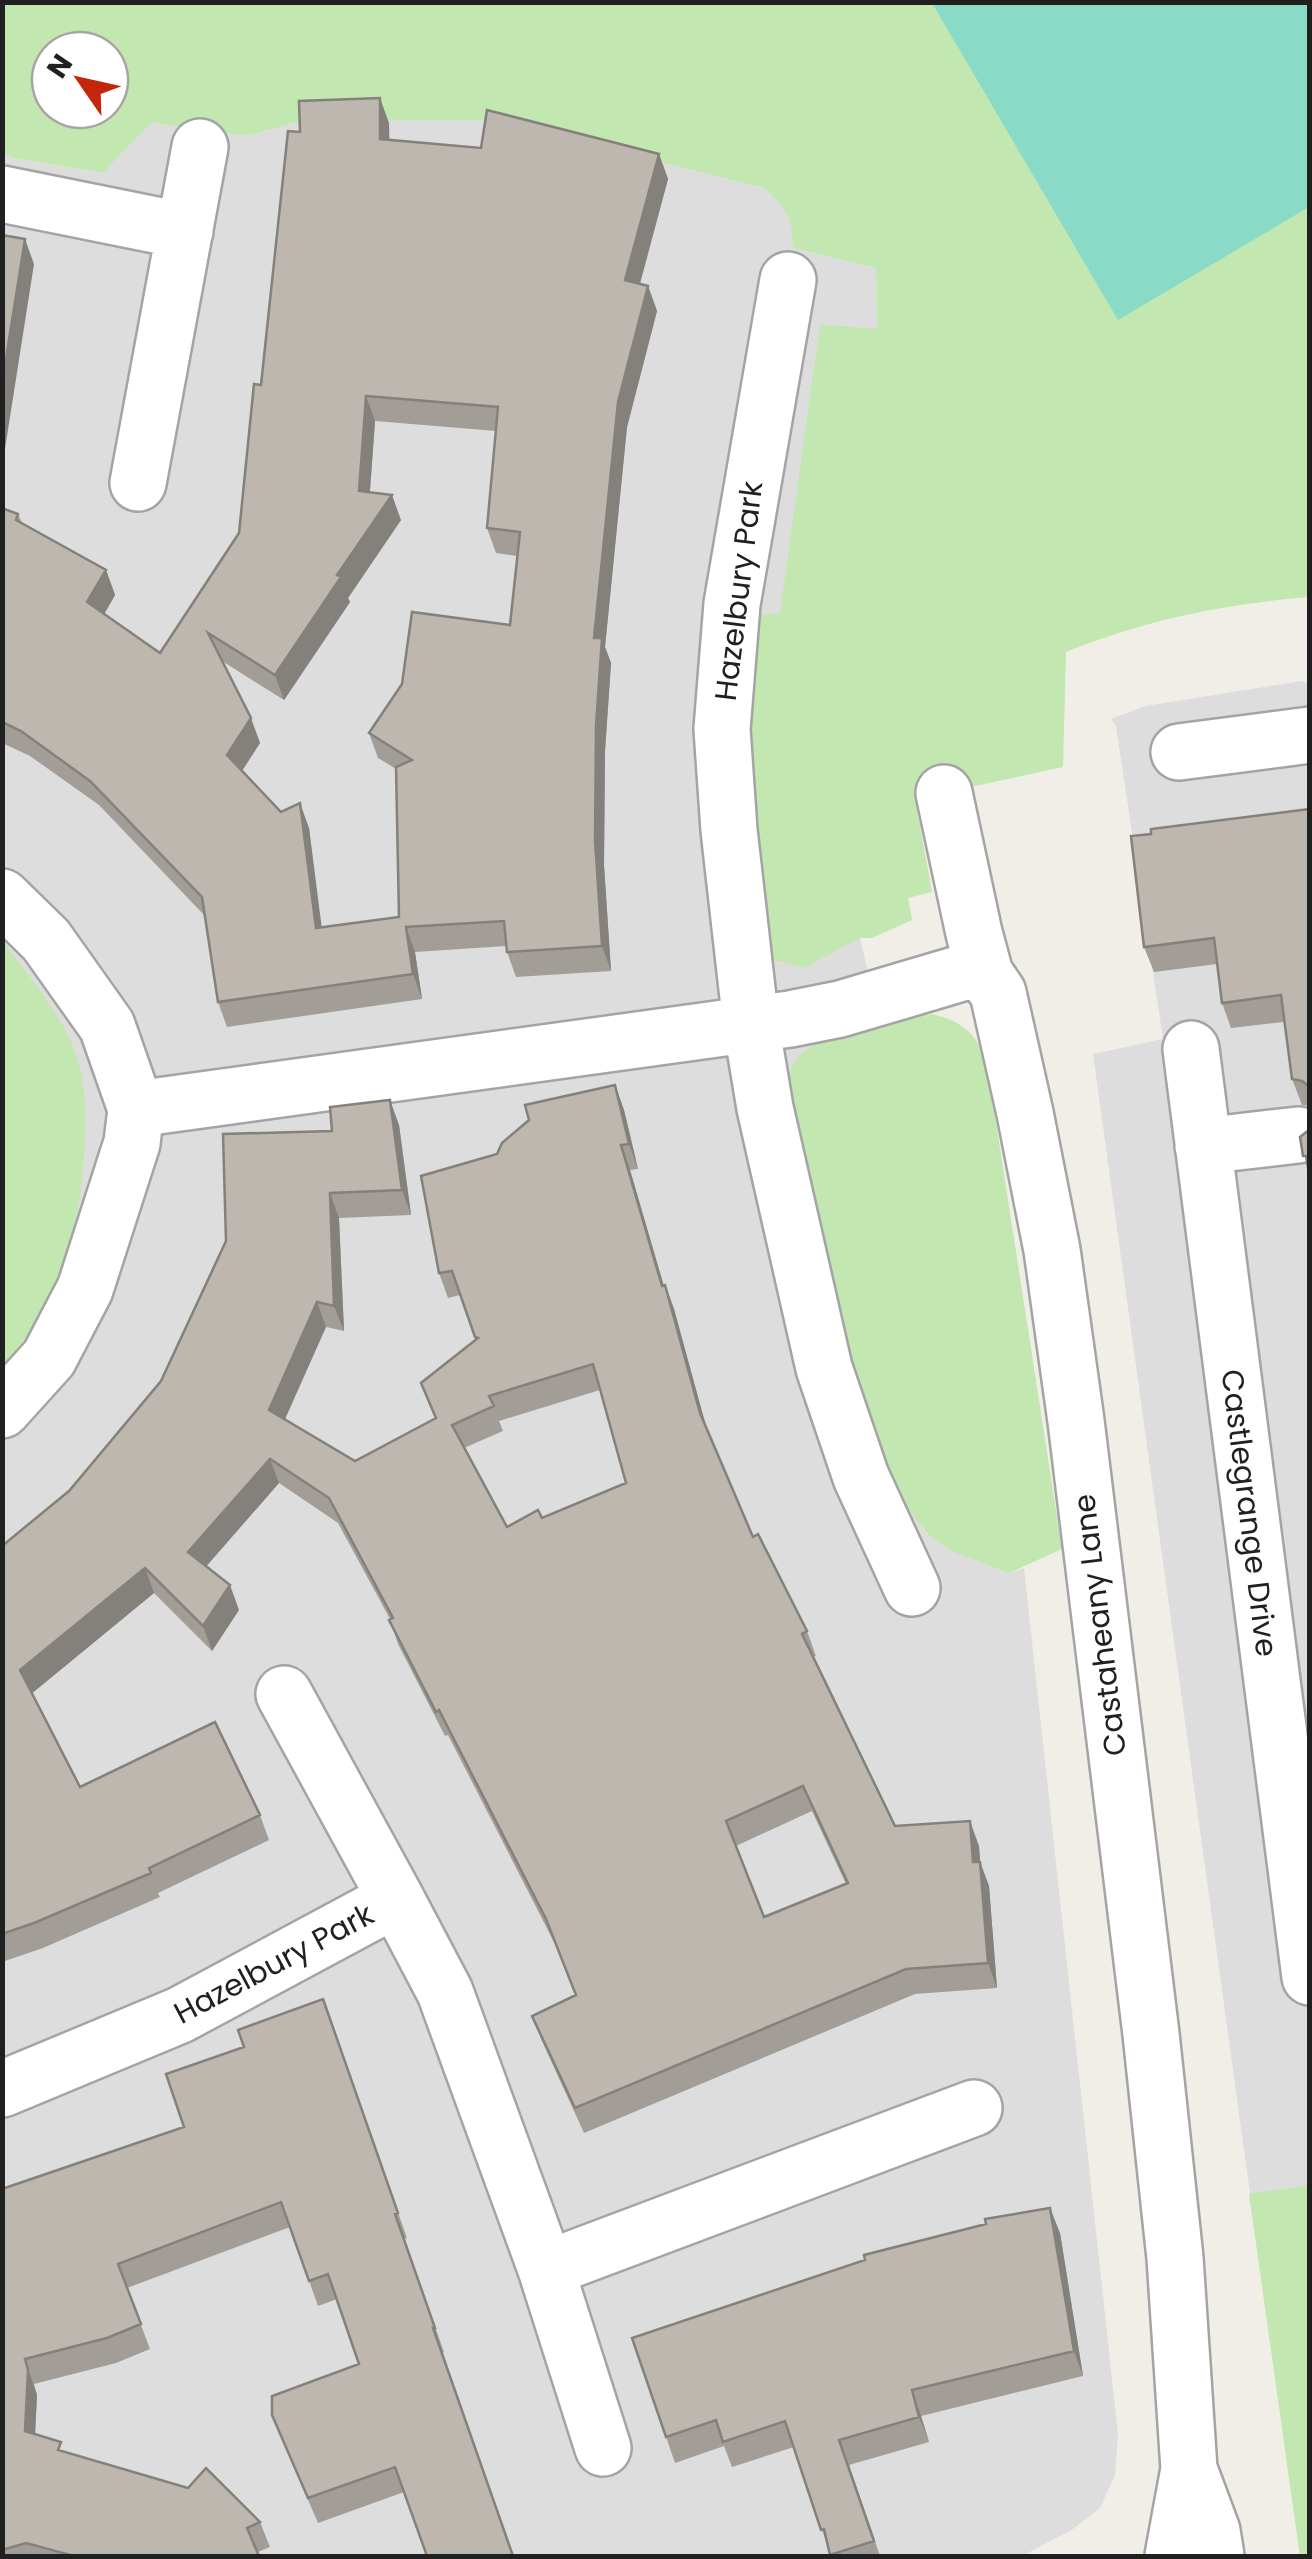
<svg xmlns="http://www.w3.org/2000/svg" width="1312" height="2559" viewBox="0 0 1312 2559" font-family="Poppins,sans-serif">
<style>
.residential{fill:#dedddd}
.grass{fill:#c3e7b0;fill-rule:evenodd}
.pitch{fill:#89dac6}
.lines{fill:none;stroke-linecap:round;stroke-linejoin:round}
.minor-casing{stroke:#a4a4a4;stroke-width:60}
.minor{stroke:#fff;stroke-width:55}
.wall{fill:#a39d97;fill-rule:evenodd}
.shaded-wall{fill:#84807b}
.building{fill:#bdb7b0;stroke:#84807b;stroke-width:2.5;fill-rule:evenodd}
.labels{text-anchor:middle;stroke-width:9;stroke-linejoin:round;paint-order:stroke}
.street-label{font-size:30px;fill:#202020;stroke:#fff}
</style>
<rect width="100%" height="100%" fill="#f0eee7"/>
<path class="residential" d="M 306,120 L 493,120 L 764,188 L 782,202 L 793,230 L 793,248 L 876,268 L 881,532 L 860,938 L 1009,1573 L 1024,1568 L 1118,2434 L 1115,2475 L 1100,2508 L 1073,2529 L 1022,2556 L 3,2556 L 3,153 L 13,158 L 103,173 L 151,123 L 246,136 Z
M 1301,681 L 1309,683 L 1309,2556 L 1300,2556 L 1093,1054 L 1163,1039 L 1116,726 L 1111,719 L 1145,706 Z"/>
<path class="grass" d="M 3,3 L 1309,3 L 1309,597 C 1224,604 1145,620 1066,652 L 1063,767 L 915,799 L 932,892 L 908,898 L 912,920 L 872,938 L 860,938 L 804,968 L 763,957 L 745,789 L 759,615 L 780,613 L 820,324 L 877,329 L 876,268 L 793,248 C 793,221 785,205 764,188 L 493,120 L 306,120 L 246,136 L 151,123 L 103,173 L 13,158 L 3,153 ZM 50,50 L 110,50 L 110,110 L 50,110 Z
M 2,940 C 31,980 70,1022 81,1071 C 92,1120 81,1231 60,1276 C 46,1308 25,1340 3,1367 Z
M 932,1014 C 964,1022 976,1033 987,1064 L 1062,1549 L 1009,1573 L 949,1550 L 926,1532 L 898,1495 L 833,1321 L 786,1094 C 787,1087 787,1077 790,1071 C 811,1026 889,1020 932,1014 Z
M 1309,2185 L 1310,2556 L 1300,2556 L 1249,2194 Z"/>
<path class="pitch" d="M 932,3 L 1309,3 L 1309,207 L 1118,320 Z"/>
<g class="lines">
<defs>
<path id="minor" d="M 2,194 L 185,231
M 788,280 L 732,604 L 722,729 L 729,830 L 751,1024 L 765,1108 L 824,1368 L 861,1477 L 912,1588
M 138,483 L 200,147
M 1179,752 L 1310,735
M 944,793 L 974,933 L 985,974 L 998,993 L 1025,1113 L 1052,1250 L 1076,1421 L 1151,2034 L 1175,2258 L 1189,2469 L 1173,2556
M 2,897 L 46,940 L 107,1026 L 136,1109 L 132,1143 L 85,1289 L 49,1358 L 2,1410
M 1191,1049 L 1310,1977
M 136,1109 L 790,1019 L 840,1009 L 965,972 L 985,974
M 1203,1146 L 1298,1135
M 284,1694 L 396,1899
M 2,2089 L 180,2015 L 396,1899 L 445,1992 L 546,2269 L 603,2448
M 546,2269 L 974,2108
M 1190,2472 L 1212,2531 L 1216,2556"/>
</defs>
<use href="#minor" class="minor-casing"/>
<use href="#minor" class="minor"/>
</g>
<path class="wall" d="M 389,123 L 389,140 L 481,148 L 659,154 L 668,179 L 640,284 L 648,286 L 657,311 L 627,427 L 605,647 L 611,663 L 605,751 L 604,865 L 611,971 L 516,977 L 507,952 L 506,946 L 415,952 L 422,999 L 227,1027 L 218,1002 L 205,916 L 99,805 L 30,756 L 2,743 L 2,508 L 18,514 L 22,523 L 106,570 L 115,595 L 104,614 L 160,653 L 239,533 L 300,132 ZM 375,421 L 496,431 L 487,528 L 496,553 L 517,556 L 510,625 L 402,684 L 369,733 L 378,758 L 396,769 L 399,917 L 321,927 L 309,828 L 281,812 L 242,771 L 260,743 L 222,661 L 284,700 L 350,602 L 348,598 L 401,520 L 370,492 Z
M 1310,809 L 1310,1106 L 1302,1105 L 1292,1079 L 1284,1022 L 1231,1028 L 1222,1003 L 1217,964 L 1154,972 L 1144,947 Z
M 615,1085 L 624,1110 L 638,1169 L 630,1170 L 663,1285 L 665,1285 L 674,1309 L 706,1427 L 753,1537 L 807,1631 L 816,1656 L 813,1657 L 895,1826 L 979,1846 L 980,1862 L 989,1886 L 997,1988 L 915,1994 L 584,2133 L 542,2041 L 532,2016 L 575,1995 L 555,1944 L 448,1735 L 445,1736 L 398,1644 L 390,1619 L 338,1523 L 279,1483 L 206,1566 L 239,1610 L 212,1651 L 154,1593 L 32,1693 L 80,1787 L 260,1815 L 269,1840 L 158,1893 L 160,1897 L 43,1948 L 2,1962 L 2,1546 L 69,1491 L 161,1381 L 332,1131 L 399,1125 L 411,1215 L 339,1218 L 344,1331 L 326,1327 L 284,1419 L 355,1461 L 435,1419 L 421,1383 L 476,1340 L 460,1295 L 448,1298 L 439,1273 L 497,1154 ZM 600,1390 L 626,1483 L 542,1518 L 507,1527 L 464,1448 L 503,1431 L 499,1421 ZM 812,1811 L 846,1884 L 764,1917 L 736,1846 Z
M 323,1999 L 407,2238 L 404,2239 L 444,2352 L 442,2353 L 404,2492 L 318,2523 L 282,2440 L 272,2415 L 359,2364 L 337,2299 L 318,2306 L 290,2227 L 127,2288 L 150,2349 L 116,2363 L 34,2384 L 37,2395 L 35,2434 L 65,2452 L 260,2522 L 270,2547 L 258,2552 L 259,2556 L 2,2556 L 2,2189 L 184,2127 L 244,2047 Z
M 1060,2233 L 1083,2376 L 921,2416 L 929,2442 L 849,2465 L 880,2556 L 831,2556 L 794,2447 L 732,2467 L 724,2446 L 675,2463 L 632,2338 Z"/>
<path class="shaded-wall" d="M 380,98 L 389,123 L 390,164 L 380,139 Z
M 659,154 L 668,179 L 634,305 L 625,280 Z
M 25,239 L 34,264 L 2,468 L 2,384 Z
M 648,286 L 657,311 L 627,427 L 605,647 L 611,663 L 605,751 L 604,865 L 611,971 L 602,946 L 595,840 L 594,638 L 618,402 Z
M 366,396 L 375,421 L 368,516 L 359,491 Z
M 392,495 L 401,520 L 348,598 L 350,602 L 284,700 L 275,675 L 337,575 Z
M 106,570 L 115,595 L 97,627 L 87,602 Z
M 251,718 L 260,743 L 236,780 L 227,755 Z
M 300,803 L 309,828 L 325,953 L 316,928 Z
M 406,927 L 415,952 L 422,999 L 413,974 Z
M 615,1085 L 624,1110 L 638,1169 L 629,1144 Z
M 390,1100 L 399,1125 L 411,1215 L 402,1190 Z
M 621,1145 L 630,1170 L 671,1310 L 662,1286 Z
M 330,1193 L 339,1218 L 344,1331 L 334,1306 Z
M 665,1285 L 674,1309 L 709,1437 L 700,1413 Z
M 317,1302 L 326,1327 L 278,1435 L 269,1410 Z
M 270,1459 L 279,1483 L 197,1577 L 188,1552 Z
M 145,1568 L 154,1593 L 30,1695 L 20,1670 Z
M 230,1585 L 239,1610 L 212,1651 L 203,1626 Z
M 970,1821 L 979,1846 L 982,1887 L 973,1862 Z
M 980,1862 L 989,1886 L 997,1988 L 988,1963 Z
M 1050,2208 L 1060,2233 L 1083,2376 L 1074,2351 Z
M 25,2359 L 37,2395 L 34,2456 L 25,2431 Z
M 912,2390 L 921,2416 L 929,2442 L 919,2417 Z"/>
<path class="building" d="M 380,98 L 380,139 L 481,148 L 487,110 L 659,154 L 625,280 L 648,286 L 618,402 L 594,638 L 602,638 L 596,726 L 595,840 L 602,946 L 507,952 L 504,921 L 406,927 L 413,974 L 218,1002 L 202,897 L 90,781 L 21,731 L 2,722 L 2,508 L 18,514 L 16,520 L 106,570 L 87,602 L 160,653 L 239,533 L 254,384 L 261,385 L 288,131 L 300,132 L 299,101 ZM 366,396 L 498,407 L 487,528 L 520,532 L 510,625 L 412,612 L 402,684 L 369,733 L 412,760 L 396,767 L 399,917 L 316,928 L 300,803 L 281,812 L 227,755 L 251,718 L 208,633 L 275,675 L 341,577 L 337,575 L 392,495 L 359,491 Z
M 2,235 L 25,239 L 2,384 Z
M 1310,809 L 1310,1087 L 1302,1081 L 1292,1079 L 1281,995 L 1222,1003 L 1214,938 L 1144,947 L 1131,836 L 1151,834 L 1151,829 Z
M 615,1085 L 629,1144 L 621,1145 L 662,1286 L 665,1285 L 700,1413 L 753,1537 L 758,1534 L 807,1631 L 802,1634 L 895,1826 L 970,1821 L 973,1862 L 980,1862 L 988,1963 L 906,1969 L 575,2108 L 532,2016 L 576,1995 L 546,1919 L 439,1710 L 436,1712 L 389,1620 L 393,1618 L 329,1498 L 270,1459 L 188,1552 L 230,1585 L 203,1626 L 145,1568 L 20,1670 L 80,1787 L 215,1722 L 260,1815 L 149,1868 L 151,1873 L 34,1923 L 2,1934 L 2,1546 L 69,1491 L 161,1381 L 226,1241 L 223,1134 L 332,1131 L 330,1107 L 390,1100 L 402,1190 L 330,1193 L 334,1306 L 317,1302 L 269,1410 L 355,1461 L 436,1418 L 421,1383 L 478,1338 L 475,1337 L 452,1271 L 439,1273 L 421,1176 L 497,1154 L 502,1143 L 529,1120 L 525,1105 ZM 593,1364 L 626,1483 L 542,1518 L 538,1510 L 507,1527 L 452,1425 L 494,1406 L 489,1396 ZM 803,1786 L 848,1883 L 764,1917 L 726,1821 Z
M 1310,1129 L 1310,1179 L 1306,1156 L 1303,1156 L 1300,1137 Z
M 323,1999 L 398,2213 L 395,2214 L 435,2328 L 433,2328 L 513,2556 L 427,2556 L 395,2467 L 308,2498 L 272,2415 L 272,2396 L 359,2364 L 328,2274 L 309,2281 L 281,2202 L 118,2264 L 141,2324 L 107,2338 L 25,2359 L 28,2370 L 25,2431 L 61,2442 L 58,2450 L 188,2488 L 206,2468 L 260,2522 L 247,2528 L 259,2556 L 74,2556 L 26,2543 L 2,2550 L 2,2189 L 184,2127 L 166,2074 L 244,2047 L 238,2030 Z
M 1050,2208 L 1074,2351 L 912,2390 L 919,2417 L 839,2440 L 874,2541 L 830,2555 L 824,2529 L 821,2530 L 785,2421 L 723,2442 L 716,2420 L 666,2437 L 632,2338 L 865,2260 L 864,2255 L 986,2224 L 985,2219 Z"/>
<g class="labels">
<g class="street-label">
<text transform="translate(739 591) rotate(-83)" y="10">Hazelbury Park</text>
<text transform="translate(1249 1513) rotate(83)" y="10">Castlegrange Drive</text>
<text transform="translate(1100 1625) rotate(-97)" y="10">Castaheany Lane</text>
<text transform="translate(274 1964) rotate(-28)" y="10">Hazelbury Park</text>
</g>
</g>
<rect width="1312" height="2559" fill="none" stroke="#202020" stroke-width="10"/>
<g transform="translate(80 80) rotate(304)"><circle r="48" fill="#ffffff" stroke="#a6a6a6" stroke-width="2.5"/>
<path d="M0-8L18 38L0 25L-18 38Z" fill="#c5250b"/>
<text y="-15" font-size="28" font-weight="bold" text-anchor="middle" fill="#202020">N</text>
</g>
</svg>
